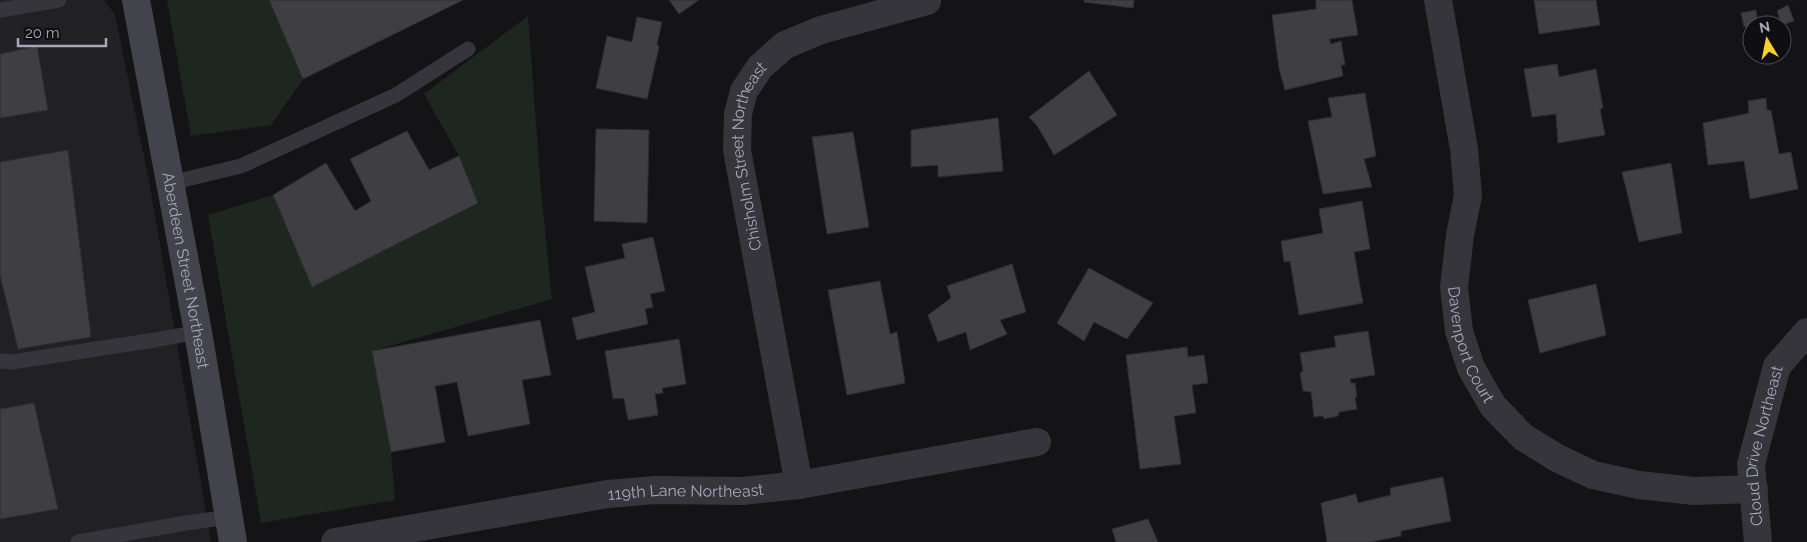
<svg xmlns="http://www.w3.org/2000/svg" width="1807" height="542" viewBox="0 0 1807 542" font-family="Raleway,sans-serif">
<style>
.built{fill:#212023}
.green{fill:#1e2620}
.building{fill:#3e3e43;stroke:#2f2e32}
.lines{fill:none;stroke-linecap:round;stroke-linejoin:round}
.lane{stroke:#35353b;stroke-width:15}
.street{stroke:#35353b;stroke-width:28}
.secondary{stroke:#43444b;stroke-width:28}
.labels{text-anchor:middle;stroke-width:4;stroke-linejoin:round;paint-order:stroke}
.street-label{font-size:16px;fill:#a5a8b7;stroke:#0f0f11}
</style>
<rect width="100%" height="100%" fill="#141416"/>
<path class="built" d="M 0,0 L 104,0 L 115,15 L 149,181 L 211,542 L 0,542 Z"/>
<path class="green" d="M 167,0 L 269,0 L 303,79 L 271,125 L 191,136 Z
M 528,16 L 541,191 L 552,299 L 372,351 L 391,452 L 395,500 L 261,523 L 208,215 L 273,195 L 312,286 L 478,203 L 459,156 L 424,94 Z"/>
<path class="building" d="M 269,0 L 463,0 L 303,79 Z
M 669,0 L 699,0 L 679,14 Z
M 1084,0 L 1134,0 L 1133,8 L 1084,2 Z
M 1316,0 L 1352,0 L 1358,35 L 1329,39 L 1331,44 L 1341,41 L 1345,65 L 1341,65 L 1343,76 L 1285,90 L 1279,69 L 1272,15 L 1316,9 Z
M 1534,0 L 1596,0 L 1600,25 L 1539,34 Z
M 1788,5 L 1794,21 L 1782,25 L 1777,11 Z
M 1756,10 L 1758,25 L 1744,27 L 1741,13 Z
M 637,17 L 662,22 L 657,44 L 659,47 L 647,99 L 596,88 L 607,36 L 632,42 Z
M 37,46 L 48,110 L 0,118 L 0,54 Z
M 1557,64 L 1559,77 L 1596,69 L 1603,108 L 1600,109 L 1605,135 L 1558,143 L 1556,114 L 1532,117 L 1524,69 Z
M 1089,71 L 1117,115 L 1054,155 L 1038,127 L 1029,117 Z
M 1365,93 L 1376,156 L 1364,159 L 1372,187 L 1323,194 L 1308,121 L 1332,117 L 1328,98 Z
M 1766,98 L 1767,110 L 1771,110 L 1779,154 L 1791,152 L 1798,189 L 1750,199 L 1744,161 L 1708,165 L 1703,123 L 1749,113 L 1748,101 Z
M 998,118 L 1003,171 L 938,177 L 938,165 L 911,167 L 911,130 Z
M 596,129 L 649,130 L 647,223 L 594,221 Z
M 407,131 L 429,170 L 459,156 L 478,203 L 312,287 L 273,195 L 326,163 L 355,211 L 371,201 L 350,159 Z
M 853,132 L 869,227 L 827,234 L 812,137 Z
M 68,150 L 91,337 L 18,349 L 0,275 L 0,162 Z
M 1671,163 L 1682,233 L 1639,242 L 1622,172 Z
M 1362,201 L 1370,249 L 1354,252 L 1363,303 L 1299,315 L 1290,261 L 1284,262 L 1281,241 L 1323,233 L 1319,209 Z
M 653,237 L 665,291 L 650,294 L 653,307 L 645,309 L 648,324 L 577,340 L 572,318 L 595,312 L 585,267 L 625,258 L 622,244 Z
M 1012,264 L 1026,312 L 1000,320 L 1007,334 L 970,350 L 966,332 L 938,342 L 928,315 L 951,298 L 947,286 Z
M 1089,268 L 1153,303 L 1127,339 L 1094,322 L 1084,341 L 1057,323 Z
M 880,281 L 890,334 L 897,332 L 905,383 L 847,395 L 828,290 Z
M 1596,284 L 1606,335 L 1540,353 L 1528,300 Z
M 540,320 L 551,375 L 522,380 L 530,424 L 468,436 L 457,382 L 435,386 L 445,442 L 391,452 L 372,351 Z
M 1368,331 L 1375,375 L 1350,379 L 1351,383 L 1355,383 L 1357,397 L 1355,397 L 1357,409 L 1339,412 L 1338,416 L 1324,419 L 1323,416 L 1314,417 L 1311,392 L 1303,391 L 1300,373 L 1303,371 L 1300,353 L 1336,347 L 1334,336 Z
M 679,339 L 686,384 L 662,388 L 663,393 L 655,394 L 658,415 L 628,420 L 624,398 L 613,399 L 605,351 Z
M 1187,347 L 1188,357 L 1204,355 L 1208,383 L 1192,385 L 1196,413 L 1174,416 L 1181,464 L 1140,469 L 1126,355 Z
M 34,403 L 58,509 L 0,519 L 0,409 Z
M 1443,477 L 1451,521 L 1401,531 L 1401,536 L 1370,542 L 1327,542 L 1321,503 L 1356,494 L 1358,503 L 1391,495 L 1390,488 Z
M 1148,519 L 1158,542 L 1116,542 L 1112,529 Z"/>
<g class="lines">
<path class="lane" d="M 0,10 L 59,0
M 170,183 L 241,166 L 396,95 L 468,49
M 0,361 L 12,362 L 155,340 L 198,332
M 78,542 L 186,523 L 229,517"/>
<g class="street">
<path id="s1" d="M 1438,0 L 1464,149 L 1468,195 L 1460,235 L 1454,287 L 1459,331 L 1471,368 L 1493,406 L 1523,437 L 1557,458 L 1593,475 L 1639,485 L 1694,491 L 1754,489"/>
<path id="s2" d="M 799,485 L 737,150 L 738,114 L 744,91 L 760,67 L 785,45 L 821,30 L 927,1"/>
<path id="s3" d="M 335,542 L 608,494 L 655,490 L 743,491 L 799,485 L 1037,442"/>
<path id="s4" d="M 1758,542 L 1751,464 L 1777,366 L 1807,332"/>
</g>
<path class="secondary" id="s5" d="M 136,0 L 198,332 L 233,542"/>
</g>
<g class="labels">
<g class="street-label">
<text dy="6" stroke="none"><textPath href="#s2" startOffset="336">Chisholm Street Northeast</textPath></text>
<text dy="6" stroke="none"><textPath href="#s5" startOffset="275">Aberdeen Street Northeast</textPath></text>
<text dy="6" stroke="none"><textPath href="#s1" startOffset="351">Davenport Court</textPath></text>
<text dy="6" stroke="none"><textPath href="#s4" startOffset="98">Cloud Drive Northeast</textPath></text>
<text dy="6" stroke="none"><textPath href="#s3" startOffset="355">119th Lane Northeast</textPath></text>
</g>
</g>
<g transform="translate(1767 40) rotate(350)"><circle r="24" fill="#0f0f11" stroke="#4b4c53"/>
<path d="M0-4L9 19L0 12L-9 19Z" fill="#f6d02c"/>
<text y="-8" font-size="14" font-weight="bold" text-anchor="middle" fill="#a5a8b7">N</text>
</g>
<path d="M18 38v8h88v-8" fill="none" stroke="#a5a8b7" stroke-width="2.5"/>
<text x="25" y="38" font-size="15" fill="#a5a8b7" stroke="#0f0f11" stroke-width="4" paint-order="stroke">20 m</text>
</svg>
